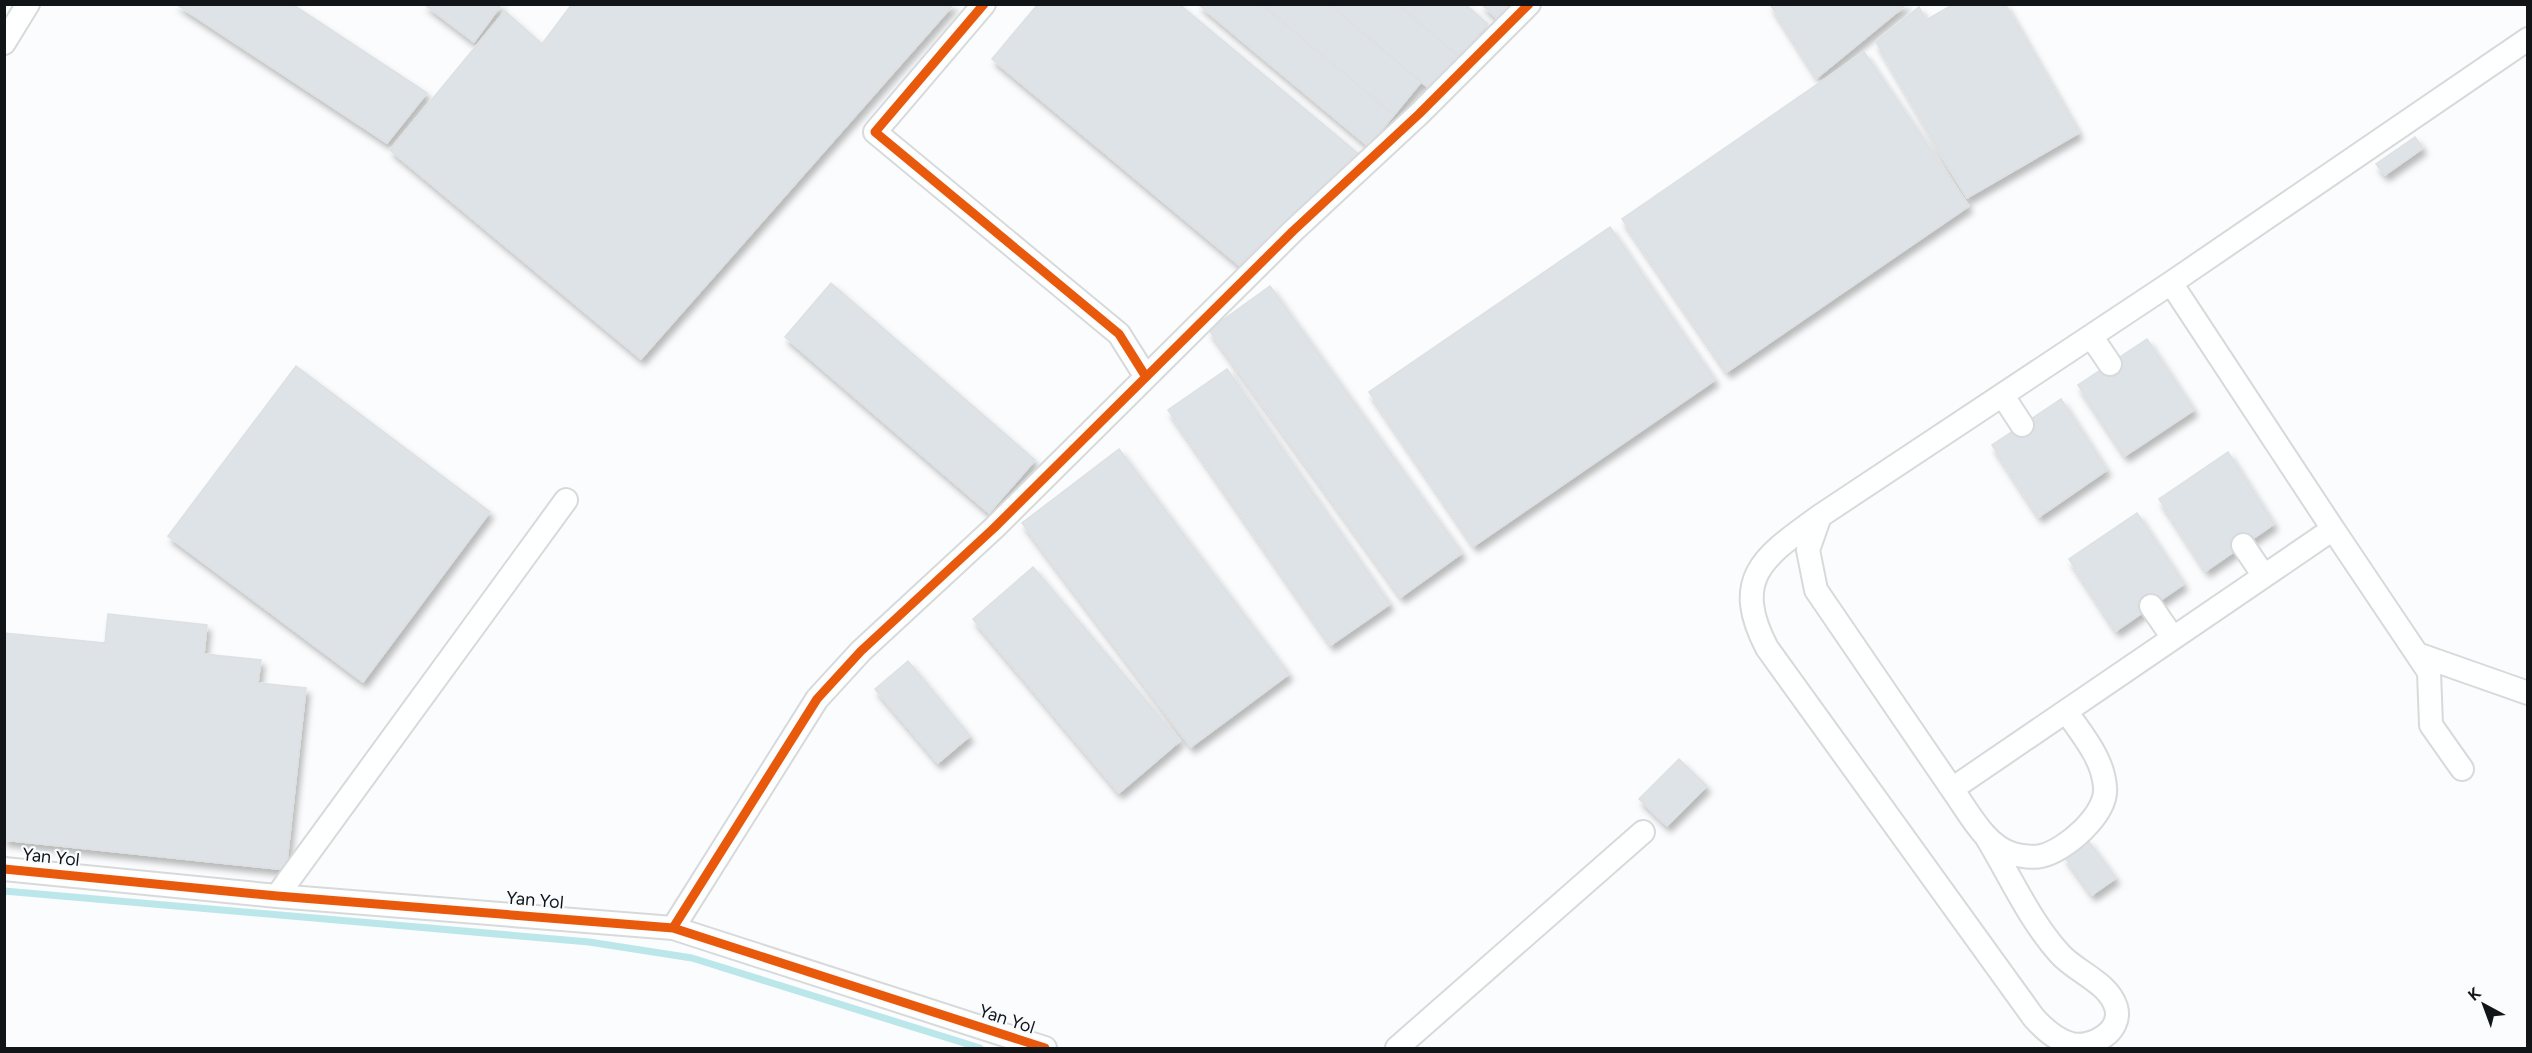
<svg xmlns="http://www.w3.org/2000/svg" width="2532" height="1053" viewBox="0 0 2532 1053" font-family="Figtree,sans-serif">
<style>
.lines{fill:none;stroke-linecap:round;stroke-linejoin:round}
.stream{stroke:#bbe6ea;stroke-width:7}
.building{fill:#dee3e7;stroke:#dee0e2;stroke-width:1.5;filter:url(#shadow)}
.minor-casing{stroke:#d7d9db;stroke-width:26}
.minor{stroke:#feffff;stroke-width:22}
.cycleway-casing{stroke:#f9fcfe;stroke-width:13}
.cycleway{stroke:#e8590c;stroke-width:9}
.labels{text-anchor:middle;stroke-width:4.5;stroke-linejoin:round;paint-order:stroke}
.street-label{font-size:18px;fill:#121517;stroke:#f9fcfe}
</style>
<defs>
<filter id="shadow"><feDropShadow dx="3.5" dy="6" stdDeviation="3" flood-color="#0004"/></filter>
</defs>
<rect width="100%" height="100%" fill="#fafcfd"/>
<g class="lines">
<path class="stream" d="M 4,891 L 589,942 L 692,958 L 980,1048"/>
</g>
<path class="building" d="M 176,4 L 292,4 L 427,93 L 387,143 Z
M 424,4 L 502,4 L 474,42 Z
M 572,4 L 954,4 L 641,359 L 390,150 L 505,11 L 542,44 Z
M 1038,4 L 1179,4 L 1360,155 L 1239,265 L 992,59 Z
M 1198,4 L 1261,4 L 1394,115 L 1368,146 Z
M 1261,4 L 1329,4 L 1421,82 L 1394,115 Z
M 1329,4 L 1397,4 L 1460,57 L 1432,91 Z
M 1397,4 L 1465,4 L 1488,24 L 1460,57 Z
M 1481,4 L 1512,4 L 1499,20 Z
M 1770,4 L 1907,4 L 1817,78 Z
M 1954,4 L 2005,4 L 2079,133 L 1967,198 L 1876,42 L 1919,7 L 1926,20 Z
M 1864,52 L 1969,206 L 1727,372 L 1622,219 Z
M 2415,137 L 2423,148 L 2385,175 L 2376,164 Z
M 1610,227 L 1715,380 L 1474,546 L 1369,392 Z
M 831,283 L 1035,460 L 989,513 L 785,337 Z
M 1270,286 L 1462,553 L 1401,597 L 1209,330 Z
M 2147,339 L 2194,410 L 2125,456 L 2078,385 Z
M 296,366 L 490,512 L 363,682 L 168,536 Z
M 1227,369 L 1390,604 L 1331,645 L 1168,410 Z
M 2061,399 L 2107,470 L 2039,517 L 1992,445 Z
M 1119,449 L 1289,674 L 1191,747 L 1022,523 Z
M 2228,452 L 2274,524 L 2206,571 L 2159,499 Z
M 2137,513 L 2184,584 L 2116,631 L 2069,559 Z
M 1033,567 L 1180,741 L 1119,793 L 973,619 Z
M 108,614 L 207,625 L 204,654 L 261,660 L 258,683 L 306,688 L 286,870 L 4,840 L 4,633 L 105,643 Z
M 908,661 L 970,736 L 938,763 L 875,689 Z
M 1679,759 L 1707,786 L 1667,826 L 1639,799 Z
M 2087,839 L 2116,878 L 2092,895 L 2064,856 Z"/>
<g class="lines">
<defs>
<path id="minor" d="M 984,4 L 875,132 L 1119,334 L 1146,377
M 4,43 L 28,4
M 2171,283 L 2333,529 L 1952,789 L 1816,590 L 1808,550 L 1820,516 L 2171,283 L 2528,39
M 2091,336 L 2110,364
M 2003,396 L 2022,425
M 1820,516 C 1765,556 1730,577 1767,648 L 2034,1018 C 2045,1030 2056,1040 2071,1044 C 2092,1049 2123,1031 2116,1007 C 2108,982 2076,972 2060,954 C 2030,921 2010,876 1987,838
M 2333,529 L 2429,672 L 2431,725 L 2462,769
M 2243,545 L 2264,576
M 2151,606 L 2173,638
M 2417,654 L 2528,693
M 1952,789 C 1968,811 1985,846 2013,854 C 2020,856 2034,858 2041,856 C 2065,851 2108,814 2105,787 C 2103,758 2082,735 2066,711
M 4,869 L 277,896 L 673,928 L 1045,1048
M 277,896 L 566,500
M 673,928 L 817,699 L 861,651 L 994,528 L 1293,231 L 1419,114 L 1529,4
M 1397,1048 L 1643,832"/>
</defs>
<use href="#minor" class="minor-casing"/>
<use href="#minor" class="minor"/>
<defs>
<path id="cycleway" d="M 984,4 L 875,132 L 1119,334 L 1146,377
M 4,869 L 277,896 L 673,928 L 1045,1048
M 673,928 L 817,699 L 861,651 L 994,528 L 1293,231 L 1419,114 L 1529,4"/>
</defs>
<use href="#cycleway" class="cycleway-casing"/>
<use href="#cycleway" class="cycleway"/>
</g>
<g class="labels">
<g class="street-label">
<text transform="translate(51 857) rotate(6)" y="6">Yan Yol</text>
<text transform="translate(535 900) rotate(5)" y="6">Yan Yol</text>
<text transform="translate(1007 1019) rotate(18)" y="6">Yan Yol</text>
</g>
</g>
<rect width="2532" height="1053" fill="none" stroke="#121517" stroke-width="12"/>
<g transform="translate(2484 1005) rotate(319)" stroke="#f9fcfe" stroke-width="4.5" paint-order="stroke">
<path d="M0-4.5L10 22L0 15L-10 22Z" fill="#121517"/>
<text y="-9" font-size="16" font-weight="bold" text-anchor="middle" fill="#121517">K</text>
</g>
</svg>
